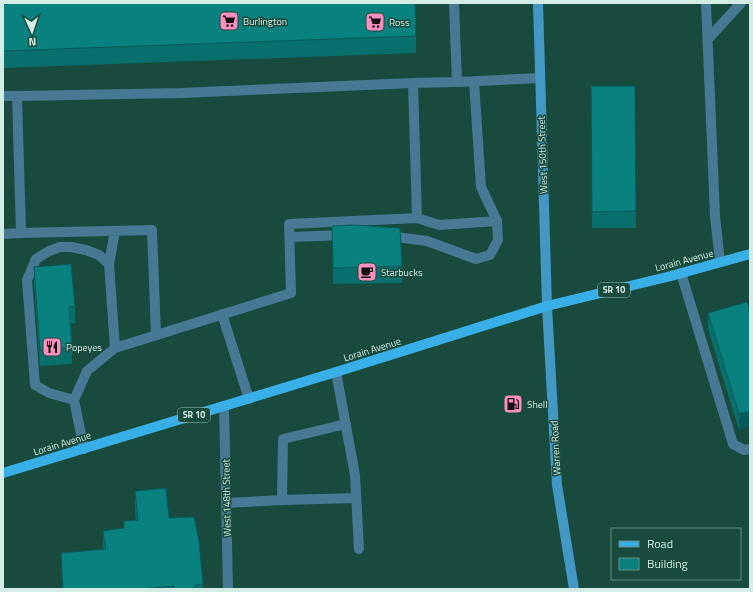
<svg xmlns="http://www.w3.org/2000/svg" width="753" height="592" viewBox="0 0 753 592" font-family="'Titillium Web',sans-serif">
<style>
.lines{fill:none;stroke-linecap:round;stroke-linejoin:round}
.service{stroke:#477994;stroke-width:10}
.minor{stroke:#477994;stroke-width:10}
.secondary{stroke:#4398c3;stroke-width:10}
.primary{stroke:#39afe7;stroke-width:10}
.wall{fill:#086f6d}
.shaded-wall{fill:#065a59}
.building{fill:#09817f;stroke:#065a59}
.labels{text-anchor:middle;stroke-width:3;stroke-linejoin:round;paint-order:stroke}
.shield{fill:#184a3d;stroke:#9bbcb2;stroke-width:1}
.shield-label{font-size:9px;font-weight:bold;fill:#d3ede4}
.poi-label{font-size:10px;fill:#d3ede4;stroke:#184a3d;text-anchor:start}
.street-label{font-size:10px;fill:#d3ede4;stroke:#184a3d}
</style>
<rect width="100%" height="100%" fill="#184a3d"/>
<g class="lines">
<path class="service" d="M 454,3 L 457,82 L 540,78
M 706,3 L 715,216 L 720,262
M 708,39 L 741,3
M 3,96 L 17,96
M 417,218 L 439,225 L 497,221
M 3,234 L 21,233
M 388,236 L 427,241 L 476,259 L 490,255 L 498,240 L 497,221 L 481,187 L 474,81
M 290,237 L 344,235
M 109,264 L 115,231
M 681,273 L 733,444 L 744,450 L 750,449
M 222,314 L 249,399
M 156,335 L 152,230 L 21,233 L 17,96 L 181,93 L 413,83
M 336,372 L 355,475 L 359,549
M 74,400 L 49,393 L 35,385 L 27,280 L 36,259 L 49,251 L 60,247 L 71,247 L 86,250 L 99,255 L 109,264 L 115,348
M 346,424 L 283,439 L 282,500 L 356,498
M 84,449 L 74,400 L 87,371 L 115,348 L 291,293 L 289,224 L 417,218 L 413,83 L 457,82
M 226,503 L 282,500"/>
<path class="minor" d="M 224,406 L 228,589"/>
<path class="secondary" d="M 538,3 L 547,306 L 557,485 L 574,589"/>
<path class="primary" d="M 3,473 L 336,372 L 547,306 L 671,276 L 750,254"/>
</g>
<path class="wall" d="M 3,3 L 416,36 L 416,53 L 3,68 Z
M 591,86 L 635,86 L 636,228 L 592,228 Z
M 332,226 L 402,266 L 402,283 L 333,284 Z
M 34,267 L 75,306 L 75,323 L 70,323 L 72,348 L 72,364 L 40,366 L 34,283 Z
M 747,302 L 739,430 L 708,329 L 708,313 Z
M 135,491 L 169,518 L 203,584 L 203,589 L 62,589 L 61,553 L 103,549 L 103,531 L 124,528 L 124,521 L 136,520 L 135,512 Z"/>
<path class="shaded-wall" d="M 750,411 L 750,426 L 739,430 L 739,414 Z
M 196,585 L 196,589 L 193,589 Z"/>
<path class="building" d="M 3,3 L 415,3 L 416,36 L 3,51 Z
M 591,86 L 635,86 L 636,211 L 592,212 Z
M 354,225 L 400,228 L 402,266 L 333,268 L 332,226 Z
M 71,264 L 75,306 L 69,307 L 72,348 L 40,350 L 34,267 Z
M 747,302 L 750,311 L 750,411 L 739,414 L 708,313 Z
M 166,488 L 169,518 L 194,517 L 199,541 L 203,584 L 196,585 L 193,589 L 174,589 L 174,586 L 143,589 L 63,589 L 61,553 L 106,549 L 103,531 L 124,528 L 124,521 L 138,520 L 135,491 Z"/>
<defs>
<symbol id="supermarket-square" viewBox="-11 -11 22 22"><rect x="-9" y="-9" width="18" height="18" rx="4" fill="#fd8ebe" stroke="#184a3d"/><path d="M-6-5.5h2.5l.6 2H6L4.5 2H-2.5L-4.4-4H-6ZM-1.5 3.2a1.3 1.3 0 1 0 .1 0ZM3 3.2a1.3 1.3 0 1 0 .1 0Z" fill="#111"/></symbol>
<symbol id="cafe-square" viewBox="-11 -11 22 22"><rect x="-9" y="-9" width="18" height="18" rx="4" fill="#fd8ebe" stroke="#184a3d"/><path d="M-5.5-4.5H6V0H3Q3 3.5 0 3.5H-2.5Q-5.5 3.5-5.5 0ZM3-3.2v2h1.7v-2ZM-6 4.5H4V6H-6Z" fill="#111"/></symbol>
<symbol id="restaurant-square" viewBox="-11 -11 22 22"><rect x="-9" y="-9" width="18" height="18" rx="4" fill="#fd8ebe" stroke="#184a3d"/><path d="M-5-6h1v4h1v-4h1v4h1v-4h1v5L-1.5 .5V6h-2V.5L-5-1ZM5-6V6H3V1.5H1.5Q1.5-4 5-6Z" fill="#111"/></symbol>
<symbol id="fuel-square" viewBox="-11 -11 22 22"><rect x="-9" y="-9" width="18" height="18" rx="4" fill="#fd8ebe" stroke="#184a3d"/><path d="M-5.5-6h7V0h2V4h1.3V-2.5L3-4.5l.8-.8L6-3V5H2.5V1h-1V6h-7ZM-4.2-4.7v3.2H.2V-4.7Z" fill="#111"/></symbol>
</defs>
<g fill-rule="evenodd">
<use href="#supermarket-square" x="218" y="10" width="22" height="22"/>
<use href="#supermarket-square" x="364" y="11" width="22" height="22"/>
<use href="#cafe-square" x="356" y="261" width="22" height="22"/>
<use href="#restaurant-square" x="41" y="336" width="22" height="22"/>
<use href="#fuel-square" x="502" y="393" width="22" height="22"/>
</g>
<g class="labels">
<g class="shield">
<rect x="598" y="283" width="32" height="14" rx="3"/>
<rect x="178" y="408" width="32" height="14" rx="3"/>
</g>
<g class="shield-label">
<text x="614" y="293">SR 10</text>
<text x="194" y="418">SR 10</text>
</g>
<g class="poi-label">
<text x="243" y="25">Burlington</text>
<text x="389" y="26">Ross</text>
<text x="381" y="276">Starbucks</text>
<text x="66" y="351">Popeyes</text>
<text x="527" y="408">Shell</text>
</g>
<g class="street-label">
<text transform="translate(542 155) rotate(-92)" y="4">West 150th Street</text>
<text transform="translate(684 260) rotate(-15)" y="4">Lorain Avenue</text>
<text transform="translate(372 349) rotate(-17)" y="4">Lorain Avenue</text>
<text transform="translate(62 443) rotate(-17)" y="4">Lorain Avenue</text>
<text transform="translate(555 448) rotate(-93)" y="4">Warren Road</text>
<text transform="translate(226 498) rotate(-91)" y="4">West 148th Street</text>
</g>
</g>
<rect width="753" height="592" fill="none" stroke="#d3ede4" stroke-width="8"/>
<rect x="611" y="528" width="130" height="52" fill="#184a3d" stroke="#638b80"/>
<rect x="619" y="541" width="20" height="6" fill="#39afe7" stroke="#638b80"/>
<text x="647" y="548" font-size="12" fill="#d3ede4">Road</text>
<rect x="619" y="558" width="20" height="12" fill="#09817f" stroke="#638b80"/>
<text x="647" y="568" font-size="12" fill="#d3ede4">Building</text>
<g transform="translate(32 32) rotate(177)" stroke="#184a3d" stroke-width="3" paint-order="stroke">
<path d="M0-3L7 15L0 10L-7 15Z" fill="#d3ede4"/>
<text y="-6" font-size="11" font-weight="bold" text-anchor="middle" fill="#d3ede4">N</text>
</g>
</svg>
